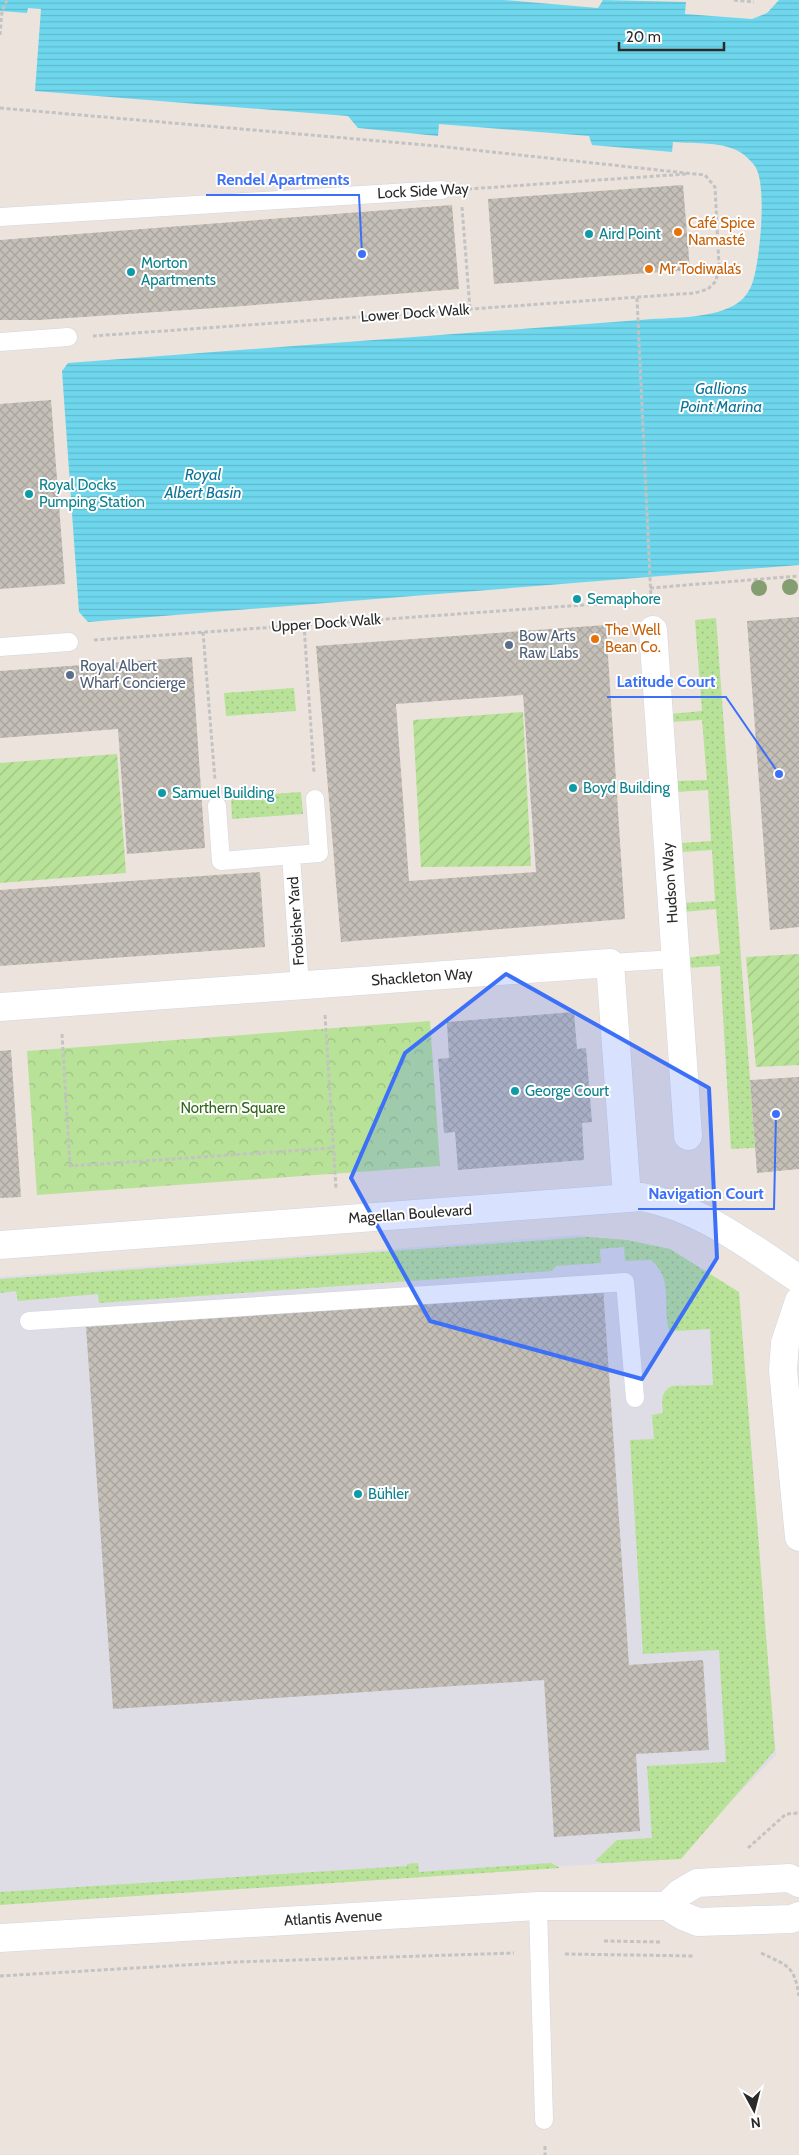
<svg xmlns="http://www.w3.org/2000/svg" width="799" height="2155" viewBox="0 0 799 2155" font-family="Cabin,sans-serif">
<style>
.industrial{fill:#dedce4}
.grass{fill:url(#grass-dots)}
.park{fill:url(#park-crowns)}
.garden{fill:url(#garden-furrows)}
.water{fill:url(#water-rules)}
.building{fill:url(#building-cross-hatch);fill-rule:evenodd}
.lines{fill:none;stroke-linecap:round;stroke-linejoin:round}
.service-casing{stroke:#d1d6e2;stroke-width:19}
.minor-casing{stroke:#d1d6e2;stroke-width:29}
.path{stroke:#c3c3c3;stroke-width:3;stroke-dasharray:4 2.5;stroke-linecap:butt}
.service{stroke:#fff;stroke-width:18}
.minor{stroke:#fff;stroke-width:28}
.tree{fill:#859e71}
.marked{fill:#3c70f8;fill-opacity:0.2;stroke:#3c70f8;stroke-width:4;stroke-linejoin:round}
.food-dot{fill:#e8710a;stroke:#fff;stroke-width:2}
.culture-dot{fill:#0f9aa8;stroke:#fff;stroke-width:2}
.service-dot{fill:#5c6f8a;stroke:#fff;stroke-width:2}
.labels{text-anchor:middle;stroke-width:4;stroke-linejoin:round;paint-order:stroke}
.street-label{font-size:15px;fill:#2a2a2a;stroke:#fff}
.food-label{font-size:15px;fill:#c56008;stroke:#fff;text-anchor:start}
.culture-label{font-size:15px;fill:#0d838f;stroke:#fff;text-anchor:start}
.service-label{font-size:15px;fill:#4e5e75;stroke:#fff;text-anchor:start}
.park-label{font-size:15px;fill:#31661a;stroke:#fff}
.water-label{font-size:16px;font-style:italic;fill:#0e7599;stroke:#fff}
.leader{fill:none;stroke:#3c70f8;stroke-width:2}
.callout-dot{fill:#3c70f8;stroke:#fff;stroke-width:2}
.callout-label{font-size:16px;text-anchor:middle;font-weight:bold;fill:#3c70f8;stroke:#fff;stroke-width:4;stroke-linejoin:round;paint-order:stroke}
</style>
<defs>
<pattern id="grass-dots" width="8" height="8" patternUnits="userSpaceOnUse" patternTransform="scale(1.25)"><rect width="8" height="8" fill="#b8e298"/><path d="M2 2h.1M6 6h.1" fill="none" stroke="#9ec283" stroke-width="1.8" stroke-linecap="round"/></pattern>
<pattern id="park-crowns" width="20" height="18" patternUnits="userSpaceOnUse" patternTransform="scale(1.25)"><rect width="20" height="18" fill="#b8e298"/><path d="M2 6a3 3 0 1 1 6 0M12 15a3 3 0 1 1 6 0" fill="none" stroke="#9ec283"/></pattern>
<pattern id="garden-furrows" width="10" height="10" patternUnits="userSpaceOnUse" patternTransform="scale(1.25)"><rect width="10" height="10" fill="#b8e298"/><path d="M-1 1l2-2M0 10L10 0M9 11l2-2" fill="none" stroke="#9ec283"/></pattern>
<pattern id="water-rules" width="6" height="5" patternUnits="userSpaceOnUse" patternTransform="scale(1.25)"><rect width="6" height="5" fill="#6fd7ed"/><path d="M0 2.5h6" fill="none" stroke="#60b9cb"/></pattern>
<pattern id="building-cross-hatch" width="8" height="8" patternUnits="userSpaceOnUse" patternTransform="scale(1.25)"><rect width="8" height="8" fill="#c4bfb7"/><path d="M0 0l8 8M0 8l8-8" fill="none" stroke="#a9a49e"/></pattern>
</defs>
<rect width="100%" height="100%" fill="#ece3dc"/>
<path class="industrial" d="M 581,1235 L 662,1250 L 736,1300 L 776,1755 L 675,1859 L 0,1903 L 0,1277 Z"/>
<path class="grass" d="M 716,618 L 755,1148 L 731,1149 L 720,966 L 685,968 L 684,958 L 720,954 L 716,909 L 683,912 L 683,903 L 715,901 L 712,850 L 681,852 L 681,843 L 711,841 L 708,790 L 676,792 L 676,781 L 707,780 L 702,720 L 671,722 L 670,714 L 702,711 L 695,620 Z
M 294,688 L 296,711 L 226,716 L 224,693 Z
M 301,792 L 303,814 L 232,819 L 231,797 Z
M 588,1237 L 627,1240 L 670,1249 L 739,1292 L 775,1750 L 681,1859 L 604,1863 L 595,1861 L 617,1840 L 652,1838 L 647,1766 L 726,1762 L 719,1650 L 643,1654 L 630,1440 L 654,1439 L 652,1415 L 663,1413 C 662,1401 660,1392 672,1386 L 713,1385 L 710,1329 L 675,1331 L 669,1330 C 662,1303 674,1280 651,1260 L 625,1261 L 624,1247 L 600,1249 L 601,1263 L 556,1266 L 552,1271 L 99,1303 L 98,1294 L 18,1301 L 16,1291 L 0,1293 L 0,1302 L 0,1279 Z
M 418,1863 L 419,1872 L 551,1863 L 560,1868 L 0,1905 L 0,1892 L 407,1866 L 407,1864 Z"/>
<path class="park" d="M 430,1021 L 440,1166 L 37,1195 L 27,1051 Z"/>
<path class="garden" d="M 523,712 L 531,866 L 421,867 L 413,720 Z
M 117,754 L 126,873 L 0,883 L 0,763 Z
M 799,954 L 799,1065 L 756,1067 L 746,957 Z"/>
<path class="water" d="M 0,0 L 504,0 L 598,8 L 603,0 L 686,2 L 685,14 L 752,19 L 767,13 L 779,0 L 799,0 L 799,565 L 88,622 L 79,612 L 62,371 L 68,363 L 640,320 C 669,317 715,320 739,302 C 744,299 750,290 752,284 C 760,263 767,187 756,168 C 754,164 747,157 743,154 C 725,141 695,144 673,142 L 672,152 L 592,145 L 589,136 L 439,124 L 438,136 L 358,128 L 348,116 L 35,91 L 41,9 L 28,8 L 27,13 L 0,11 Z"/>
<path class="building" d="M 683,185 L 690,270 L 494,284 L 488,199 Z
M 452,205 L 459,289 L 230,307 L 39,320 L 0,320 L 0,240 Z
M 51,400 L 65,584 L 0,589 L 0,404 Z
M 799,617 L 799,927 L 770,930 L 747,621 Z
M 606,625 L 625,919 L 341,942 L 316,646 ZM 523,695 L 536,872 L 409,881 L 396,704 Z
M 192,657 L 205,848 L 127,854 L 118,729 L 0,738 L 0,671 Z
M 260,872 L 265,947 L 0,966 L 0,890 Z
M 574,1012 L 577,1049 L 586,1048 L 592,1122 L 582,1123 L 584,1160 L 458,1170 L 455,1132 L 444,1133 L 438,1059 L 449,1058 L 447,1022 Z
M 11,1050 L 21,1197 L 0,1198 L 0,1051 Z
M 799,1077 L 799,1169 L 757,1173 L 750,1080 Z
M 603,1287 L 629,1665 L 703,1660 L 709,1750 L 636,1754 L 640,1831 L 554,1837 L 544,1680 L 113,1709 L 86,1327 Z"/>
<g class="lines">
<defs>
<path id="service" d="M 0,217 L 442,190
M 0,342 L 68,337
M 0,647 L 69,642
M 217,806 L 221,861 L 319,853 L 315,799
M 291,856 L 300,986
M 610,963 L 675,959
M 29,1321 L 625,1282 L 635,1398
M 538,1906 L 544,2120"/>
<path id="minor" d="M 653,630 L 688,1136
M 0,1007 L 610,963 L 627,1197
M 0,1245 L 642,1197 C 701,1208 749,1246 799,1279
M 799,1301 L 785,1343 L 783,1370 L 799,1537
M 667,1906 L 680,1893 L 697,1883 L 789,1878 L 799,1883
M 0,1938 L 538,1906 L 667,1906 L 683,1916 L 698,1922 L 791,1919 L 799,1916"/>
</defs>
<use href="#service" class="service-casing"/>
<use href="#minor" class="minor-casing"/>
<path class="path" d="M 734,0 L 754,2
M 0,35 L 2,11 L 7,0
M 0,108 L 437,146 L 695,174 L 705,175 L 715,187 L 719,266 L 716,281 L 708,289 L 695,293 L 93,336
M 468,189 L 686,174
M 462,207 L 470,309
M 637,298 L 651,599
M 650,588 L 799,576
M 304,625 L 314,773
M 203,632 L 215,780
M 94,640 L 639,601
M 325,1015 L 336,1189
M 62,1034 L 70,1166 L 332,1148
M 748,1848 L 786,1814 L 799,1813
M 604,1941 L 661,1942
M 761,1953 C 788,1966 794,1965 799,1996
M 565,1954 L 694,1956
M 0,1976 L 236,1962 L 514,1953
M 545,2146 L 545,2155"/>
<use href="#service" class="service"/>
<use href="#minor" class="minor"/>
</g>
<g class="tree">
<circle cx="790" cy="587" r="8"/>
<circle cx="759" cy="588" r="8"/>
</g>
<path class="marked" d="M 506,974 L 709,1088 L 717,1258 L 642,1379 L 430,1321 L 351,1178 L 405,1053 Z"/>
<g class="food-dot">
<circle cx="678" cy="232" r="5"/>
<circle cx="649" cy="269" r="5"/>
<circle cx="595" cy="639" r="5"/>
</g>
<g class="culture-dot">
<circle cx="589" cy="234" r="5"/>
<circle cx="131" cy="272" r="5"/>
<circle cx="29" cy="494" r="5"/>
<circle cx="577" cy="599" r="5"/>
<circle cx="573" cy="788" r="5"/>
<circle cx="162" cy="793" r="5"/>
<circle cx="515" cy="1091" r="5"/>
<circle cx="358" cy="1494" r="5"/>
</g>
<g class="service-dot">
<circle cx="509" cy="645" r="5"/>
<circle cx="70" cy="675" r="5"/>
</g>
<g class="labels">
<g class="street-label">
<text transform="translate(423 191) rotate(-3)" y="5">Lock Side Way</text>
<text transform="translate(415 313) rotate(-4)" y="5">Lower Dock Walk</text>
<text transform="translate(326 623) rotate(-4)" y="5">Upper Dock Walk</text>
<text transform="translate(670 883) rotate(-94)" y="5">Hudson Way</text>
<text transform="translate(296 921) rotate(-94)" y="5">Frobisher Yard</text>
<text transform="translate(422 977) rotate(-4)" y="5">Shackleton Way</text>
<text transform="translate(410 1214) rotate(-4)" y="5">Magellan Boulevard</text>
<text transform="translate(333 1918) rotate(-3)" y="5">Atlantis Avenue</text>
</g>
<g class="food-label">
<text x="688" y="228">Café Spice<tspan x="688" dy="17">Namasté</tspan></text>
<text x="659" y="274">Mr Todiwala’s</text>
<text x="605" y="635">The Well<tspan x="605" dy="17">Bean Co.</tspan></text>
</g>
<g class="culture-label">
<text x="599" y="239">Aird Point</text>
<text x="141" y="268">Morton<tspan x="141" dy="17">Apartments</tspan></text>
<text x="39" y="490">Royal Docks<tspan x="39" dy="17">Pumping Station</tspan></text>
<text x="587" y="604">Semaphore</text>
<text x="583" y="793">Boyd Building</text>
<text x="172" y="798">Samuel Building</text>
<text x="525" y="1096">George Court</text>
<text x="368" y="1499">Bühler</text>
</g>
<g class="service-label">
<text x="519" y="641">Bow Arts<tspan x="519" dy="17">Raw Labs</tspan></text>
<text x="80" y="671">Royal Albert<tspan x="80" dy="17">Wharf Concierge</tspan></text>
</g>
<g class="park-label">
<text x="233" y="1113">Northern Square</text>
</g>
<g class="water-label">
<text x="721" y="394">Gallions<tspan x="721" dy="18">Point Marina</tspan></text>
<text x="203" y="480">Royal<tspan x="203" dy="18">Albert Basin</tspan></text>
</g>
</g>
<path class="leader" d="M362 254L359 195H206M779 774L726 697H607M776 1114L774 1209H638"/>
<g class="callout-dot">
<circle cx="362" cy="254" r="5"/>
<circle cx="779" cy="774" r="5"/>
<circle cx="776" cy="1114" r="5"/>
</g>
<g class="callout-label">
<text x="283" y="185">Rendel Apartments</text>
<text x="666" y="687">Latitude Court</text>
<text x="706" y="1199">Navigation Court</text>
</g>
<g transform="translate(754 2110) rotate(173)" stroke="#ffffff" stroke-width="4" paint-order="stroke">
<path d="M0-4L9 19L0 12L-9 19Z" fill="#2a2a2a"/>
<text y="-8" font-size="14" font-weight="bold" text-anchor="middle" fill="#2a2a2a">N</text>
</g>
<path d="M619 42v8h105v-8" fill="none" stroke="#2a2a2a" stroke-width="2.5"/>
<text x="626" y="42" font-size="15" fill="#2a2a2a" stroke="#ffffff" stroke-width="4" paint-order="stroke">20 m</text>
</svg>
